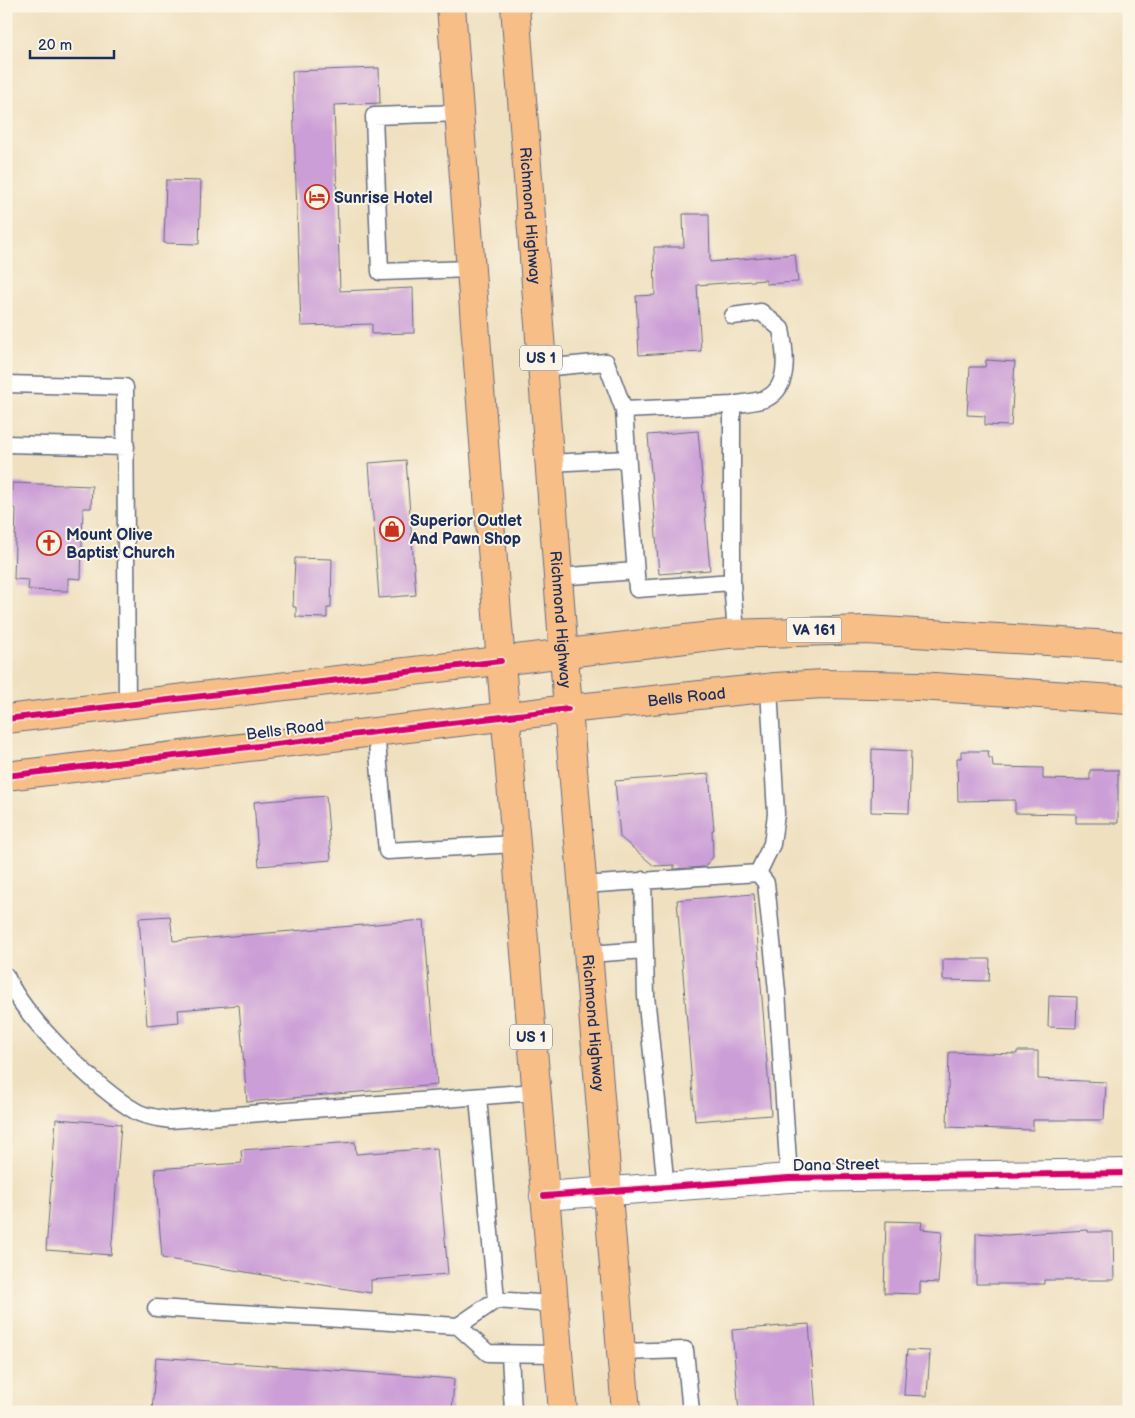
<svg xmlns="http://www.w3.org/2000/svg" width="1135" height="1418" viewBox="0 0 1135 1418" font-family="'Balsamiq Sans',sans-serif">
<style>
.building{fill:#cb9ed7}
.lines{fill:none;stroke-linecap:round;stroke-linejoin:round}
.lane-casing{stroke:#656d80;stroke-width:19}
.street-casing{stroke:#656d80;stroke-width:30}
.primary-casing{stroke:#656d80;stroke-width:30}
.lane{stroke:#fff;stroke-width:16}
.street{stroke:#fff;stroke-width:28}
.primary{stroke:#f7be88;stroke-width:28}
.cycleway-casing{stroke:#fcf5e5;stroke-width:9}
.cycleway{stroke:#d6006c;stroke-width:6}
.labels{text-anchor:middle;stroke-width:4;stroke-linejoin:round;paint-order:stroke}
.shield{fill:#fcf5e5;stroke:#5e6a86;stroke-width:1}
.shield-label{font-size:15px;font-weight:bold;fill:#1b2f5e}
.poi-label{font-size:16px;font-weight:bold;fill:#1b2f5e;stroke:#fcf5e5;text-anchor:start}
.street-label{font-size:16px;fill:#1b2f5e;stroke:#fcf5e5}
</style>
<rect width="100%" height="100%" fill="#fcf5e5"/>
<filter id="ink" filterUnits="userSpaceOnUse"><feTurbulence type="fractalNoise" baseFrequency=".02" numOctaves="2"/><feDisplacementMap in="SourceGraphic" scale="10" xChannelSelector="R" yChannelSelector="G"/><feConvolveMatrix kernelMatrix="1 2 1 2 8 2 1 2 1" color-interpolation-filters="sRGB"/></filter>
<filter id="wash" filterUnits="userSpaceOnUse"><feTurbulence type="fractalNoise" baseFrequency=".0096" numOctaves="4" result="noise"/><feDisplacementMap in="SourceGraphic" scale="20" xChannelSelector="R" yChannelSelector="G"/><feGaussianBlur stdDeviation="1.12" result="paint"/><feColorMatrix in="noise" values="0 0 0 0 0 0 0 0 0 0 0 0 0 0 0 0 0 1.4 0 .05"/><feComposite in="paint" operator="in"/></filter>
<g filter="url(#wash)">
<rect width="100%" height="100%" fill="#efe0c0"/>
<g id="blocks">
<path class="building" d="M 379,68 L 380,103 L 334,105 L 340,291 L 413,288 L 414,333 L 372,334 L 372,324 L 301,326 L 292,71 Z
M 166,180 L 201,181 L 199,244 L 164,243 Z
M 683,214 L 709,214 L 710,262 L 795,254 L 798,282 L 766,284 L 766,280 L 697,285 L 701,351 L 639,355 L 636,296 L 655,295 L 654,247 L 684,247 Z
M 986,360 L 1015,362 L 1011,426 L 985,425 L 985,416 L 967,415 L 970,367 L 985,367 Z
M 698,431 L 710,570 L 659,574 L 648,435 Z
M 406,460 L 416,595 L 379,598 L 369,463 Z
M 12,483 L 92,486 L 91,508 L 83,508 L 81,579 L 68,578 L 68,591 L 28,590 L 29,580 L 14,579 L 16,508 L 11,508 Z
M 295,558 L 332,559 L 331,608 L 327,608 L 327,618 L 296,617 L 296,607 L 293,607 Z
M 872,749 L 911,751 L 909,813 L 871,812 Z
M 961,751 L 988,751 L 989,758 L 992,758 L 993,767 L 1043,768 L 1043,779 L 1090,780 L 1090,770 L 1118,770 L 1118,823 L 1076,823 L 1076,814 L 1015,813 L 1015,800 L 958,801 L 957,758 L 961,758 Z
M 709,774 L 714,830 L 712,830 L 713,857 L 704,867 L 674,869 L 674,865 L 654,866 L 620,837 L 615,781 Z
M 326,796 L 331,860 L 259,866 L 254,802 Z
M 754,894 L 771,1115 L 695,1121 L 677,900 Z
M 170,916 L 173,941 L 424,920 L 437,1085 L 247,1102 L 239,1005 L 178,1010 L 179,1022 L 147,1025 L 139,918 Z
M 943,959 L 990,959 L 989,981 L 943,980 Z
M 1049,996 L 1077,997 L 1076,1028 L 1048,1027 Z
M 1017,1051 L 1038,1051 L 1038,1079 L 1106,1082 L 1104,1120 L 1033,1120 L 1033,1130 L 947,1127 L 949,1052 L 1017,1054 Z
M 56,1119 L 121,1124 L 111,1255 L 46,1250 Z
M 355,1142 L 356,1154 L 437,1148 L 448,1274 L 371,1280 L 371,1293 L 162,1258 L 155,1169 L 242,1163 L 241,1150 Z
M 886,1221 L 922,1222 L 921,1229 L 942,1231 L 938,1283 L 920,1282 L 920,1294 L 884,1293 Z
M 1088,1230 L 1088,1232 L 1113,1232 L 1114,1280 L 1044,1280 L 1044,1284 L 976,1284 L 976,1233 L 1006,1235 Z
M 809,1324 L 816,1412 L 739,1412 L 732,1330 Z
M 907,1350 L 930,1351 L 927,1396 L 904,1395 Z
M 156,1357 L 454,1379 L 452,1412 L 152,1412 Z"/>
</g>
</g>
<g filter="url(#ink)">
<use href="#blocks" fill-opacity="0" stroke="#656d80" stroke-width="1"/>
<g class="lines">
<defs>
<path id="lane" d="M 460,113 L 374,116 L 380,272 L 471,269
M 542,368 L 606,362 L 624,410 L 637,589 L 732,582 L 732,405 L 624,410
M 6,384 L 125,387 L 127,705
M 732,405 C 742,403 757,402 767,398 C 791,386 785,350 781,329 L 761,312 L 733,316
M 6,444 L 126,447
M 549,463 L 627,459
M 558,577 L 635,571
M 732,582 L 736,634
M 376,732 L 387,851 L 516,844
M 758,873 L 772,844 L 776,814 L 769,688
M 643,880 L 646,996 L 666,1187
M 583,885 L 758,873 L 766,883 L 777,991 L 789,1178
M 589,954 L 645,950
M 6,976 C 23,1017 98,1090 137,1112 C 146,1117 160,1118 170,1120 L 536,1092
M 478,1097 L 496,1300
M 156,1308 L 458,1326 L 496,1300 L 553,1304
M 458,1326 L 488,1353 L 559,1354
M 622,1352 L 685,1350 L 691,1412
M 510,1355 L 513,1412"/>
<path id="street" d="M 544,1196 L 789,1178 L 1129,1173"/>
<g id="primary">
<path d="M 451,6 L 497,614 L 563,1412"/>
<path id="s1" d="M 515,6 L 568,709 L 626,1412"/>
<path d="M 6,719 L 728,634 L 866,630 L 1129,646"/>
<path id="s2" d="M 6,776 L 568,709 L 775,687 L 823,684 L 919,686 L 1129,700"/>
</g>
</defs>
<use href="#lane" class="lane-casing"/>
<use href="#street" class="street-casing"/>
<use href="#primary" class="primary-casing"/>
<use href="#lane" class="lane"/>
<use href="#street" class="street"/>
<use href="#primary" class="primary"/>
<defs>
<path id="cycleway" d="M 6,719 L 501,661
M 6,776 L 568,709
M 544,1196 L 789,1178 L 1129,1173"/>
</defs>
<use href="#cycleway" class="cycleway-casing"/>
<use href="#cycleway" class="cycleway"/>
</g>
</g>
<defs>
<symbol id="hotel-ring" viewBox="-11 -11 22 22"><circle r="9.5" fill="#fcf5e5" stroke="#c8321e" stroke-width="1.5"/><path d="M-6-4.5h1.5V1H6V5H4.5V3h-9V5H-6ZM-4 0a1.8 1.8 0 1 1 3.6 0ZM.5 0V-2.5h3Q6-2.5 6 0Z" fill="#c8321e"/></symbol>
<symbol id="shop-ring" viewBox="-11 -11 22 22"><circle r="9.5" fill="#fcf5e5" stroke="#c8321e" stroke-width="1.5"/><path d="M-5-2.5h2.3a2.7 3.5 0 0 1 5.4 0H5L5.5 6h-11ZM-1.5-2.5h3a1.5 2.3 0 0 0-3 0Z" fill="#c8321e"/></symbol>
<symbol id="church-ring" viewBox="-11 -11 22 22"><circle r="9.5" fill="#fcf5e5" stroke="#c8321e" stroke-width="1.5"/><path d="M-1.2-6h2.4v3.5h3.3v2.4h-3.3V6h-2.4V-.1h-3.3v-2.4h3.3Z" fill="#c8321e"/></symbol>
</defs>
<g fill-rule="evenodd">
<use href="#hotel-ring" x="303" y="183" width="28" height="28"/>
<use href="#shop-ring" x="378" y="515" width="28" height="28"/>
<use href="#church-ring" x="35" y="529" width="28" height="28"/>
</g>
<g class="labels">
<g class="shield">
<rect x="520" y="345.5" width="42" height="25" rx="4"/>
<rect x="786.5" y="617.5" width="55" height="25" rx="4"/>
<rect x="510" y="1024.5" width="42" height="25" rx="4"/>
</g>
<g class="shield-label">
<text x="541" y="363">US 1</text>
<text x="814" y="635">VA 161</text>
<text x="531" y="1042">US 1</text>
</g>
<g class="poi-label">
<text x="334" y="203">Sunrise Hotel</text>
<text x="410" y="526">Superior Outlet<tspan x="410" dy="18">And Pawn Shop</tspan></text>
<text x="66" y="540">Mount Olive<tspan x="66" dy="18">Baptist Church</tspan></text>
</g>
<g class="street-label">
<text dy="6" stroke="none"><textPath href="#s1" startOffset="210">Richmond Highway</textPath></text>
<text dy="6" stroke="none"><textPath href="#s1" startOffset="615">Richmond Highway</textPath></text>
<text dy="6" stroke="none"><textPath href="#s2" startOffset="685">Bells Road</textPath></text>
<text transform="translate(285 729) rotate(-7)" y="6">Bells Road</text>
<text dy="6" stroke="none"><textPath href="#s1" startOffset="1020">Richmond Highway</textPath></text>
<text transform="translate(836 1164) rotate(-1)" y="6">Dana Street</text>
</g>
</g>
<rect width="1135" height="1418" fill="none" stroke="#fcf5e5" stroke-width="25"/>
<path d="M30 50v8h84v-8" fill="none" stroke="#1b2f5e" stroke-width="2.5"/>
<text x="38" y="50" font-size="15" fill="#1b2f5e" stroke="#fcf5e5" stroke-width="4" paint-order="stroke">20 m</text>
</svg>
